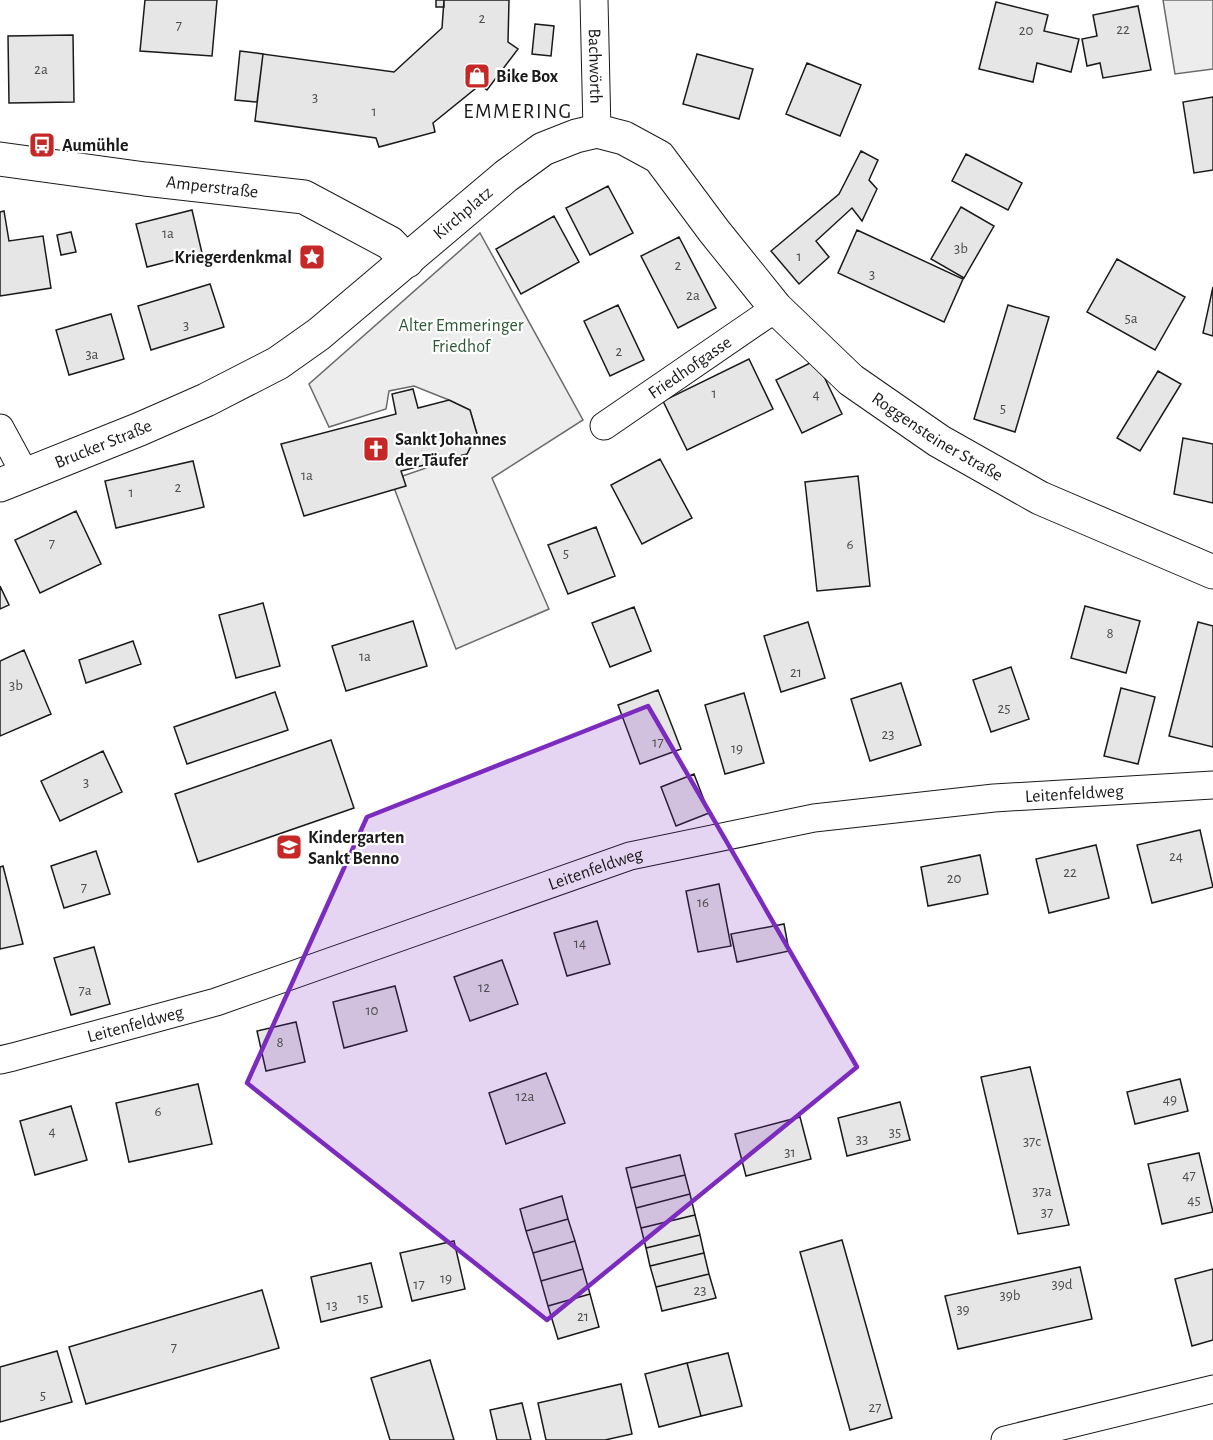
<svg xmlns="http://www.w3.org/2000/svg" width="1213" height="1440" viewBox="0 0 1213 1440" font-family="'Alegreya Sans',sans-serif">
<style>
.green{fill:#ededed;stroke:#6a6a6a;stroke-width:1.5}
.building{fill:#e6e6e6;stroke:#1a1a1a;stroke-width:1.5}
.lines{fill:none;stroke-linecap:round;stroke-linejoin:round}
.street-casing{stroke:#1a1a1a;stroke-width:29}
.secondary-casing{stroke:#1a1a1a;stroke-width:35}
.street{stroke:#fff;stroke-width:27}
.secondary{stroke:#fff;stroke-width:33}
.marked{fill:#7b2cbf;fill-opacity:0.2;stroke:#7b2cbf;stroke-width:4.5;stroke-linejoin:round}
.labels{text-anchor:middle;stroke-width:4.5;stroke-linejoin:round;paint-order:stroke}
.number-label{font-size:15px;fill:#4d4d4d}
.street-label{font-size:18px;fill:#1a1a1a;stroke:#fff}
.poi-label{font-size:18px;font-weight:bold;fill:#1a1a1a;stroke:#fff;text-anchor:start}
.park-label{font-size:18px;fill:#2b5a34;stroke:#fff}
.quarter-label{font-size:21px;letter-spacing:1.5px;fill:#1a1a1a;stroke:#fff}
</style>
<rect width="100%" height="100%" fill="#fff"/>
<path class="green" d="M 1163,0 L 1213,0 L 1213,69 L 1175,74 Z
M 480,233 L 583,420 L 492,478 L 549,609 L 456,649 L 391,480 L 467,454 L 477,434 L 470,410 L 449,400 L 414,386 L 389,391 L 386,409 L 329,427 L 309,384 Z"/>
<path class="building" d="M 145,0 L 217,0 L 212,56 L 140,51 Z
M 436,0 L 444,0 L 444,7 L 436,7 Z
M 444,0 L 509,0 L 508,42 L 518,49 L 487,90 L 480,85 L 433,123 L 435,132 L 379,147 L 376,138 L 255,121 L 263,54 L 394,72 L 442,28 Z
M 996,2 L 1048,15 L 1044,31 L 1079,39 L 1071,72 L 1037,63 L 1033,82 L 979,69 Z
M 1138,6 L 1151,70 L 1103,78 L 1100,63 L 1087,66 L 1082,39 L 1097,36 L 1093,15 Z
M 535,24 L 554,26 L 551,56 L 532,54 Z
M 73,35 L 74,102 L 9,103 L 8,36 Z
M 240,51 L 263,54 L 257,102 L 235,100 Z
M 697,54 L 753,69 L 739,119 L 683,104 Z
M 807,63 L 861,85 L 840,136 L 786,114 Z
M 1213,97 L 1213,170 L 1194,173 L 1183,102 Z
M 861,151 L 878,160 L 869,180 L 877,189 L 862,221 L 852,208 L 816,241 L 829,257 L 799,284 L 771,251 L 839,194 Z
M 966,154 L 1022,183 L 1008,210 L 952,181 Z
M 608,186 L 633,233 L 590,255 L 566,208 Z
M 961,207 L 994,226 L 964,278 L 931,259 Z
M 192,210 L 202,253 L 147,267 L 136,224 Z
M 4,211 L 9,241 L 43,236 L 51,288 L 0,296 L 0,212 Z
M 554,216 L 579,262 L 521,294 L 496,249 Z
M 857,230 L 963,279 L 944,322 L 838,273 Z
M 71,232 L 76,252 L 61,255 L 57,235 Z
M 679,237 L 716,308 L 678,328 L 641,256 Z
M 1117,259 L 1185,297 L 1155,350 L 1087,312 Z
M 210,284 L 224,327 L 151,350 L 138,306 Z
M 1213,287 L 1213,336 L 1203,333 Z
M 618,305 L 644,360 L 610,376 L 584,321 Z
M 1008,305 L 1049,317 L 1015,432 L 974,419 Z
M 111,314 L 124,359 L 69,375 L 56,330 Z
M 749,359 L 773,409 L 687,450 L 663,401 Z
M 816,360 L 842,414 L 802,433 L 776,380 Z
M 1158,371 L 1181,384 L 1140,451 L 1117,438 Z
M 413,389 L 418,408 L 449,400 L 470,410 L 477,434 L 467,454 L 401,471 L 406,486 L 304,516 L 281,444 L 396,414 L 392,394 Z
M 1183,438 L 1213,444 L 1213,503 L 1174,494 Z
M 660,459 L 692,518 L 642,544 L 611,485 Z
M 193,461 L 204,507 L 116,528 L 105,481 Z
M 858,476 L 870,586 L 817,591 L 805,482 Z
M 76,511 L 101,564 L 40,593 L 15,540 Z
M 596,527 L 615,576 L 568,594 L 548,545 Z
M 0,586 L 9,605 L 0,609 Z
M 263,603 L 280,666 L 236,678 L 219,615 Z
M 1085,606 L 1140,621 L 1126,673 L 1071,658 Z
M 634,607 L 651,651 L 610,667 L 592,623 Z
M 413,621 L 427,666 L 346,691 L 332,646 Z
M 808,622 L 825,678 L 781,692 L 764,636 Z
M 1198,622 L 1213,626 L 1213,747 L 1169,736 Z
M 133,641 L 141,664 L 86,683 L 79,660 Z
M 24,650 L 51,714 L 0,736 L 0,661 Z
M 1011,667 L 1029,719 L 991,732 L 973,680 Z
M 901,683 L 921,745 L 870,761 L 851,699 Z
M 1121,688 L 1155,697 L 1138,764 L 1104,756 Z
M 658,690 L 681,749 L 640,764 L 618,705 Z
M 275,692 L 288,730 L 187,764 L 174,727 Z
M 744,693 L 764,763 L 725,774 L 705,705 Z
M 331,740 L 354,808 L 198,862 L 175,794 Z
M 103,751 L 122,792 L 60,821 L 41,781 Z
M 694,774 L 709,813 L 676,826 L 661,787 Z
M 1200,830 L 1213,887 L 1152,903 L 1137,845 Z
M 1096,845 L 1109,898 L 1049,913 L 1036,859 Z
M 96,851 L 110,894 L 64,908 L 51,866 Z
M 980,855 L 988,894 L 928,906 L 921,867 Z
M 3,866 L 23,944 L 0,949 L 0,867 Z
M 719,884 L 731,946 L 698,952 L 686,891 Z
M 597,921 L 610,964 L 567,976 L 554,933 Z
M 784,924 L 789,951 L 737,962 L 731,934 Z
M 94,947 L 110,1004 L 71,1015 L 54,958 Z
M 502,960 L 518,1004 L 470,1021 L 454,977 Z
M 395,986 L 407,1031 L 344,1048 L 333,1002 Z
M 296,1022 L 305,1062 L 266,1071 L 257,1031 Z
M 1030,1067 L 1069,1225 L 1018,1234 L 981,1077 Z
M 546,1073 L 565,1123 L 506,1144 L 489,1093 Z
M 1180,1079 L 1188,1111 L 1135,1124 L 1127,1092 Z
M 198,1084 L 212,1144 L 129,1162 L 116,1103 Z
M 900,1102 L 910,1140 L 847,1156 L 838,1118 Z
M 71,1106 L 87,1160 L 35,1175 L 20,1121 Z
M 800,1117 L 811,1159 L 746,1176 L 735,1134 Z
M 1199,1153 L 1213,1212 L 1162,1224 L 1148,1164 Z
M 680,1155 L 685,1175 L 631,1188 L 626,1168 Z
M 685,1175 L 690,1194 L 636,1208 L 631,1188 Z
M 690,1194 L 695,1215 L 641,1228 L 636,1208 Z
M 562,1196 L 568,1219 L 526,1231 L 520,1209 Z
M 695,1215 L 700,1235 L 646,1248 L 641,1228 Z
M 568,1219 L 575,1241 L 533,1253 L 526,1231 Z
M 700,1235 L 704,1253 L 650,1266 L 646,1248 Z
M 842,1240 L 892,1418 L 850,1430 L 800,1252 Z
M 454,1241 L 465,1289 L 412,1301 L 400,1253 Z
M 575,1241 L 583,1269 L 541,1281 L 533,1253 Z
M 704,1253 L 709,1274 L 656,1287 L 650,1266 Z
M 371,1263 L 382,1307 L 321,1322 L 311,1277 Z
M 1080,1267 L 1092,1319 L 958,1349 L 945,1296 Z
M 583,1269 L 590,1294 L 548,1306 L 541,1281 Z
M 1213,1269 L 1213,1340 L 1192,1346 L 1175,1279 Z
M 709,1274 L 716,1298 L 662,1311 L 656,1287 Z
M 262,1290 L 279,1348 L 86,1404 L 69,1347 Z
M 590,1294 L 599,1327 L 558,1339 L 548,1306 Z
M 57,1351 L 72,1402 L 0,1422 L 0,1367 Z
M 728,1353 L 742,1406 L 701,1416 L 687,1363 Z
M 430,1360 L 454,1440 L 390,1440 L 371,1378 Z
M 687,1363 L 701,1416 L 659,1427 L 645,1374 Z
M 621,1384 L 632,1434 L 605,1440 L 546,1440 L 538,1403 Z
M 522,1403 L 531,1440 L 497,1440 L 490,1410 Z"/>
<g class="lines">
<defs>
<g id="street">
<path id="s1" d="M 594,0 L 597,131"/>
<path id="s2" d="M 604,426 L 776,308"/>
<path d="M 0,428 L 25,474"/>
<path id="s3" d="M 0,1060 L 13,1057 L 216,1002 L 630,856 L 814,818 L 994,798 L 1213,785"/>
<path d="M 1005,1440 L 1213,1389"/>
</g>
<g id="secondary">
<path id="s4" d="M 0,159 L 145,179 L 304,197 L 390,243 L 407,261"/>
<path id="s5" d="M 0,485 L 140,429 L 206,400 L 278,363 L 319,334 L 506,176 L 543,149 L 576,136 L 597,131 L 624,138 L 659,157 L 714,231 L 776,308 L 851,380 L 939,441 L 1040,498 L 1213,572"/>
</g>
</defs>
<use href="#street" class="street-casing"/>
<use href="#secondary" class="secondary-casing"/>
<use href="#street" class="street"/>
<use href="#secondary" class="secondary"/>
</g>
<path class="marked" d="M 648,706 L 857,1067 L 547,1320 L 247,1083 L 367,817 Z"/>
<defs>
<symbol id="shop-square" viewBox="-11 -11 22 22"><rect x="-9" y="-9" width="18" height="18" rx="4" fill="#c62828" stroke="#fff"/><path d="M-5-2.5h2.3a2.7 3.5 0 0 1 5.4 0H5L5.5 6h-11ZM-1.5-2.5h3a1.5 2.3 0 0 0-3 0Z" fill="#fff"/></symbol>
<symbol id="bus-square" viewBox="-11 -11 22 22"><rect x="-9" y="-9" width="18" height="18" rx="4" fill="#c62828" stroke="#fff"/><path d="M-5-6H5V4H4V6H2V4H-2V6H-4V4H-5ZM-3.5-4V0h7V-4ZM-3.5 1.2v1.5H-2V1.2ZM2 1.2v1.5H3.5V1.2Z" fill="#fff"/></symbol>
<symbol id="sight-square" viewBox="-11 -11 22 22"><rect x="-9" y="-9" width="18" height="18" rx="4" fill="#c62828" stroke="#fff"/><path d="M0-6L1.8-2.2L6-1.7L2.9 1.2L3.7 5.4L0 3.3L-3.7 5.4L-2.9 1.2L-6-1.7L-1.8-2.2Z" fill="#fff"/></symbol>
<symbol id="church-square" viewBox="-11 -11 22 22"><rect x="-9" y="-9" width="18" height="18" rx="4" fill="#c62828" stroke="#fff"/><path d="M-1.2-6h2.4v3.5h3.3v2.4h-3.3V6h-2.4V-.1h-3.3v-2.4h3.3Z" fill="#fff"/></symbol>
<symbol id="school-square" viewBox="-11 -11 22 22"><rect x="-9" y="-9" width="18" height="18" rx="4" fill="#c62828" stroke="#fff"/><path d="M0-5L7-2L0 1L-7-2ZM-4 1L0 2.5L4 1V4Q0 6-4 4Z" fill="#fff"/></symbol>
</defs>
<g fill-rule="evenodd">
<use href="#shop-square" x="462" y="61" width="30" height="30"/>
<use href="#bus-square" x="27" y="130" width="30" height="30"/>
<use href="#sight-square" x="297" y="242" width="30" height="30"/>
<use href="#church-square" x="361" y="434" width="30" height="30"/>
<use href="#school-square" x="274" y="832" width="30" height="30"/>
</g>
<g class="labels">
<g class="number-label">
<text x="482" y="23">2</text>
<text x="179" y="30">7</text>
<text x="1123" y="34">22</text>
<text x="1026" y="35">20</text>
<text x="41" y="74">2a</text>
<text x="315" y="102">3</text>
<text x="374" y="116">1</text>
<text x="168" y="238">1a</text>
<text x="961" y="253">3b</text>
<text x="799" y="261">1</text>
<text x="678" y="270">2</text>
<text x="872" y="279">3</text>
<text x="693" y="300">2a</text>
<text x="1131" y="323">5a</text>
<text x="186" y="330">3</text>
<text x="619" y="356">2</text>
<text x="92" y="359">3a</text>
<text x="714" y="398">1</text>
<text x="816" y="399">4</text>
<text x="1003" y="413">5</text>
<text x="307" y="480">1a</text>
<text x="178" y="492">2</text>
<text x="131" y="497">1</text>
<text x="52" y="548">7</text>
<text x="850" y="549">6</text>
<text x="566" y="558">5</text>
<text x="1110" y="638">8</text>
<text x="365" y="661">1a</text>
<text x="796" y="677">21</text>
<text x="16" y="690">3b</text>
<text x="1004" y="713">25</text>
<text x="888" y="739">23</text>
<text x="658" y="747">17</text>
<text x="737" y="753">19</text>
<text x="86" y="787">3</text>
<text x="1176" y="861">24</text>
<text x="1070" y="877">22</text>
<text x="954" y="883">20</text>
<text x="84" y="892">7</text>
<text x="703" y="907">16</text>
<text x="580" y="948">14</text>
<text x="484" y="992">12</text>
<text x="85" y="995">7a</text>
<text x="372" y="1015">10</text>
<text x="280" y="1047">8</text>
<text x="525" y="1101">12a</text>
<text x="1170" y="1104">49</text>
<text x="158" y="1116">6</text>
<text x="52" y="1136">4</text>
<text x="895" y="1137">35</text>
<text x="862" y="1144">33</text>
<text x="1032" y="1146">37c</text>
<text x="790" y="1157">31</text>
<text x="1189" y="1180">47</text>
<text x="1042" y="1196">37a</text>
<text x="1194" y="1205">45</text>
<text x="1047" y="1217">37</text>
<text x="446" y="1283">19</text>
<text x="419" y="1289">17</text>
<text x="1062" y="1289">39d</text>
<text x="700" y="1295">23</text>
<text x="1010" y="1300">39b</text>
<text x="363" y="1303">15</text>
<text x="332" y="1310">13</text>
<text x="963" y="1314">39</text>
<text x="583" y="1321">21</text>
<text x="174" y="1352">7</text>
<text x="43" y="1400">5</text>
<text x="875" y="1412">27</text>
</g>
<g class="street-label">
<text dy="6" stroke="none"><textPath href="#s1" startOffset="66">Bachwörth</textPath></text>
<text dy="6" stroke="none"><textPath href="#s4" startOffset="214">Amperstraße</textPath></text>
<text dy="6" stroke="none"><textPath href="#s5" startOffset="542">Kirchplatz</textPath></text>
<text dy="6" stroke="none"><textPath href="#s2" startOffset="104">Friedhofgasse</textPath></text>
<text dy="6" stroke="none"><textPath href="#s5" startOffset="1168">Roggensteiner Straße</textPath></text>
<text dy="6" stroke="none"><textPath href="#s5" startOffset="111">Brucker Straße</textPath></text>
<text dy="6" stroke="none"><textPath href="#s3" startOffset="1112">Leitenfeldweg</textPath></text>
<text dy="6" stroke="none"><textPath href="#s3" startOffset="626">Leitenfeldweg</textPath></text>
<text dy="6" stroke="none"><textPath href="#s3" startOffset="140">Leitenfeldweg</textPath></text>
</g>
<g class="poi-label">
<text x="496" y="82">Bike Box</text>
<text x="62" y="151">Aumühle</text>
<text x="292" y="263" text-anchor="end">Kriegerdenkmal</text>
<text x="395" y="445">Sankt Johannes<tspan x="395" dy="21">der Täufer</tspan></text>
<text x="308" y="843">Kindergarten<tspan x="308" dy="21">Sankt Benno</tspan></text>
</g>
<g class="park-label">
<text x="461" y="331">Alter Emmeringer<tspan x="461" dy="21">Friedhof</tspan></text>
</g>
<g class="quarter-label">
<text x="518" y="118">EMMERING</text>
</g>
</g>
</svg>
